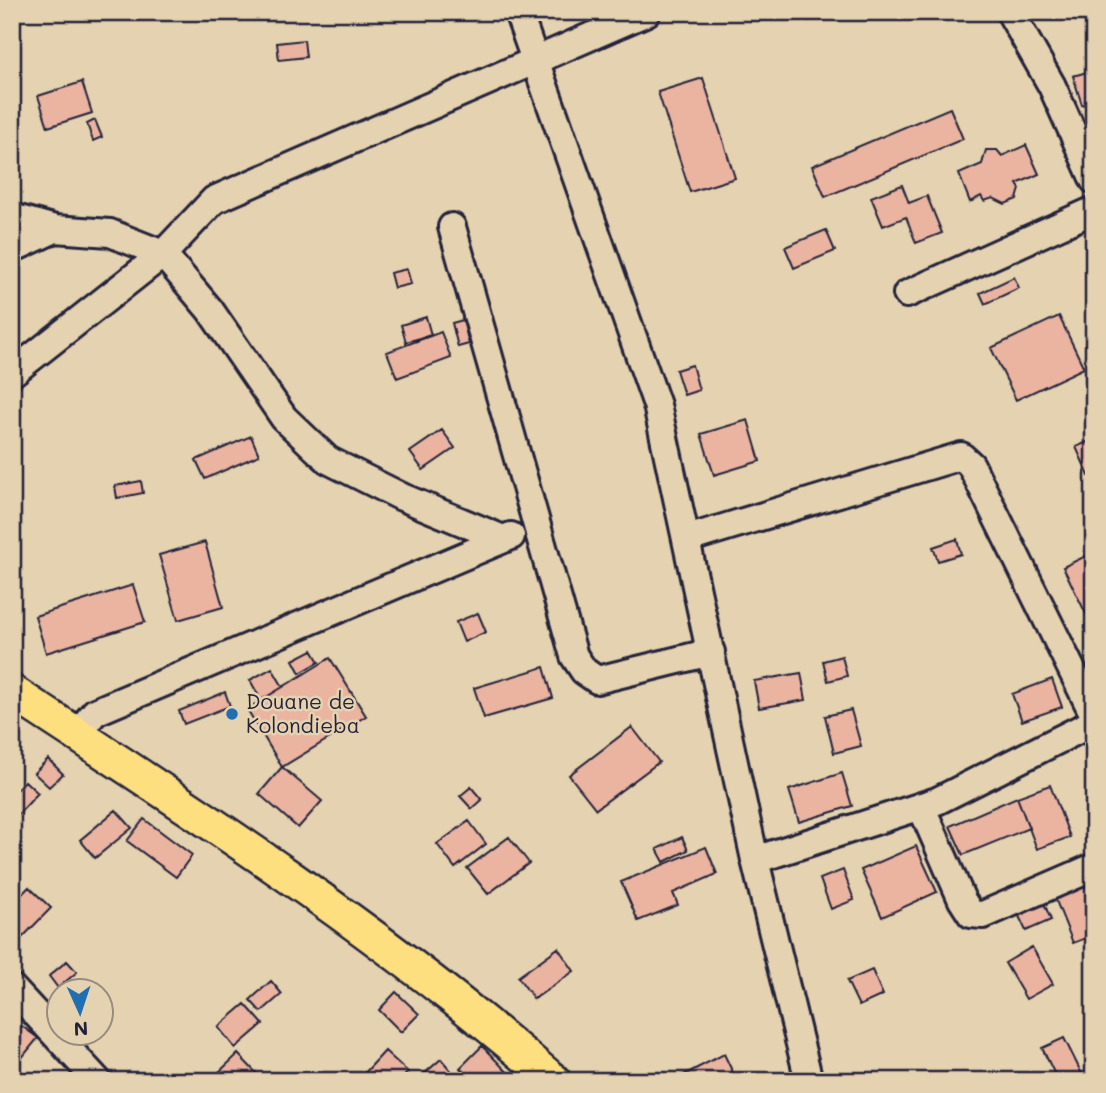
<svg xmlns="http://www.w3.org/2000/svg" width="1106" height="1093" viewBox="0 0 1106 1093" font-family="Mali,sans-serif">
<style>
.building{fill:#ebb4a1;stroke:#22223b;stroke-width:2}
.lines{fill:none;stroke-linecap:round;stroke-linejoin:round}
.minor-casing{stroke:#22223b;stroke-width:32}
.major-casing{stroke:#22223b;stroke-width:38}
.minor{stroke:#e5d2b0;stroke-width:26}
.major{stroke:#fedf80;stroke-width:33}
.poi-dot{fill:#1f6fb2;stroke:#e5d2b0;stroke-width:2.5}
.labels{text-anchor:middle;stroke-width:5;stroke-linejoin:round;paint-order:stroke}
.poi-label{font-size:21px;fill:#22223b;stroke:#e5d2b0;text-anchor:start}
</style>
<rect width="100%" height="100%" fill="#e5d2b0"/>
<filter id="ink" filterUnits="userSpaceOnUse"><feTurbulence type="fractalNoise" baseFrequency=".0143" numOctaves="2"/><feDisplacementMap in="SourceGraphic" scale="14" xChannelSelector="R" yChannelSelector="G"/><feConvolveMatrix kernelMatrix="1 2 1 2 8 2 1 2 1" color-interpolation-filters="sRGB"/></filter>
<g filter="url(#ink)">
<path class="building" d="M 304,40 L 306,57 L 279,60 L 277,43 Z
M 1094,70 L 1094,101 L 1082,105 L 1073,76 Z
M 703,78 L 735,178 L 690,192 L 658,92 Z
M 82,82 L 92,113 L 48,127 L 38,96 Z
M 950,108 L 963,139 L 825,197 L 812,166 Z
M 95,120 L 102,137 L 93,141 L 87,124 Z
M 1026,145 L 1039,174 L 1017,184 L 1020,189 L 1017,199 L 1005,204 L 993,198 L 984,201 L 981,196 L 970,202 L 959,174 L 982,164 L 986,150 L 997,150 L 1002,156 Z
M 902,185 L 909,203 L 927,196 L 942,233 L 916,243 L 906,217 L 883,226 L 871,197 Z
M 826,230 L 835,251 L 794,268 L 785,247 Z
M 407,269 L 411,284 L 394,288 L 390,273 Z
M 1014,277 L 1019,288 L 985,304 L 980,293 Z
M 1059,316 L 1084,368 L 1016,400 L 991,348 Z
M 426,317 L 431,335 L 406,342 L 401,325 Z
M 463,320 L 469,344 L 458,347 L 452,323 Z
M 441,332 L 451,358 L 397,378 L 387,352 Z
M 692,365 L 699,390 L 684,395 L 676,370 Z
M 748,420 L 760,461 L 714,475 L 701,434 Z
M 442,430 L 455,448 L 423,470 L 410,452 Z
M 251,436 L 259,455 L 205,479 L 196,460 Z
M 1094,439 L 1094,474 L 1089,476 L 1076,447 Z
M 141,481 L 143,493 L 117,498 L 115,486 Z
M 957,539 L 961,554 L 938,561 L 933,547 Z
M 205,542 L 223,607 L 178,620 L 159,555 Z
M 1094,552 L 1094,620 L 1090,622 L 1063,567 Z
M 133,585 L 145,622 L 46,653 L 35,616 Z
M 478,613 L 486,632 L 464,642 L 456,622 Z
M 312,650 L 319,662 L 300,673 L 293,660 Z
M 842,656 L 847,676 L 828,681 L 823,661 Z
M 330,658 L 366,716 L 282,767 L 247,709 Z
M 544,667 L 553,698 L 484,718 L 474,688 Z
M 272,668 L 283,687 L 261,700 L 250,680 Z
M 801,673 L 806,700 L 759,708 L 754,681 Z
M 1052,679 L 1062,707 L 1022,721 L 1012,694 Z
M 225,692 L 230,706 L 184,724 L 179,711 Z
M 851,710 L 861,746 L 834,753 L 825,716 Z
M 632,727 L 659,762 L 596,809 L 569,775 Z
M 48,759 L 63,774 L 49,787 L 34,773 Z
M 282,767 L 322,801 L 298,828 L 259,794 Z
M 842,773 L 852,806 L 799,822 L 789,790 Z
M 25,781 L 38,793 L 15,818 L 12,795 Z
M 1050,785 L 1070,837 L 1037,849 L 1017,797 Z
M 471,787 L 482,800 L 472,809 L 460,796 Z
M 1017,797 L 1029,828 L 963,855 L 950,826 Z
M 116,810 L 132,828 L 95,858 L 80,840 Z
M 144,819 L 192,855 L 176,877 L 127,841 Z
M 469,821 L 486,844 L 455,868 L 437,844 Z
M 509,837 L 529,863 L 488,894 L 467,868 Z
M 682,837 L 688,850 L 664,862 L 657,849 Z
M 916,846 L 937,892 L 882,917 L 861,870 Z
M 706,847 L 717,874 L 673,893 L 678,905 L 638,921 L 621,882 Z
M 843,870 L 854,900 L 831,909 L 820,879 Z
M 1094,883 L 1094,935 L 1073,943 L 1055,898 Z
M 29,887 L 51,908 L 12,948 L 12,904 Z
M 1044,903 L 1051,920 L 1026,931 L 1018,914 Z
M 1032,947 L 1053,984 L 1026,999 L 1005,963 Z
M 558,948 L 574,971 L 534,999 L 518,977 Z
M 67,961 L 77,972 L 58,988 L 49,976 Z
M 872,970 L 883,995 L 859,1006 L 847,981 Z
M 271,981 L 282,994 L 261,1012 L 250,1000 Z
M 396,992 L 419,1014 L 401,1032 L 379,1010 Z
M 245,1004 L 263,1024 L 235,1048 L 218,1027 Z
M 15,1021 L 38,1038 L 12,1070 L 12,1024 Z
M 1064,1038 L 1083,1076 L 1074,1081 L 1058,1081 L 1042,1048 Z
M 482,1046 L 516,1081 L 472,1081 L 460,1068 Z
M 385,1051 L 408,1072 L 400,1081 L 367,1081 L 362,1076 Z
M 238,1054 L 264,1081 L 224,1081 L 217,1074 Z
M 724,1054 L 737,1081 L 672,1081 Z
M 441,1059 L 460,1081 L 416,1081 Z"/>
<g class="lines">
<defs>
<path id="minor" d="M 518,12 L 657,405 L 755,860 L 809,1081
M 1010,12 L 1052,86 L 1094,180
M 12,217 L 55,229 L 110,233 L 163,254 L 210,310 L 284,418 L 328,460 L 402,497 L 503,539
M 452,227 L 574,656 L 584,671 L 597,680 L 711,652
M 12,249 L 55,229
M 907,294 L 1094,210
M 12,373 L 163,254 L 214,200 L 647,12
M 687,539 L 961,456 L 971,465 L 1094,715
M 77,734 L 95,712 L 511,536
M 921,806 L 962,900 L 971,914 L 983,915 L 1094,867
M 755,860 L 937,801 L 1094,722
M 12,988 L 98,1081"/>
<path id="major" d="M 12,692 C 198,813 386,935 554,1081"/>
</defs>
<use href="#minor" class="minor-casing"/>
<use href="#major" class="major-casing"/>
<use href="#minor" class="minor"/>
<use href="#major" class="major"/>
</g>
</g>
<circle class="poi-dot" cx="232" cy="714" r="7"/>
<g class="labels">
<g class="poi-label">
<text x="246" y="709">Douane de<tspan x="246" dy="24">Kolondieba</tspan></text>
</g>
</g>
<rect width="1106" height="1093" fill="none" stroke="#e5d2b0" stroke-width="42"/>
<rect x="21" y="21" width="1064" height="1051" fill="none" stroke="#22223b" stroke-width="2.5" filter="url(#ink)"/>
<g transform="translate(80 1012) rotate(177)"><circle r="33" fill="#e5d2b0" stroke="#978c81" stroke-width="2"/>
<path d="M0-5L12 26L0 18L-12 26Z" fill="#1f6fb2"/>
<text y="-10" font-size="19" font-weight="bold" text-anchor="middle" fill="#22223b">N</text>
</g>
</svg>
